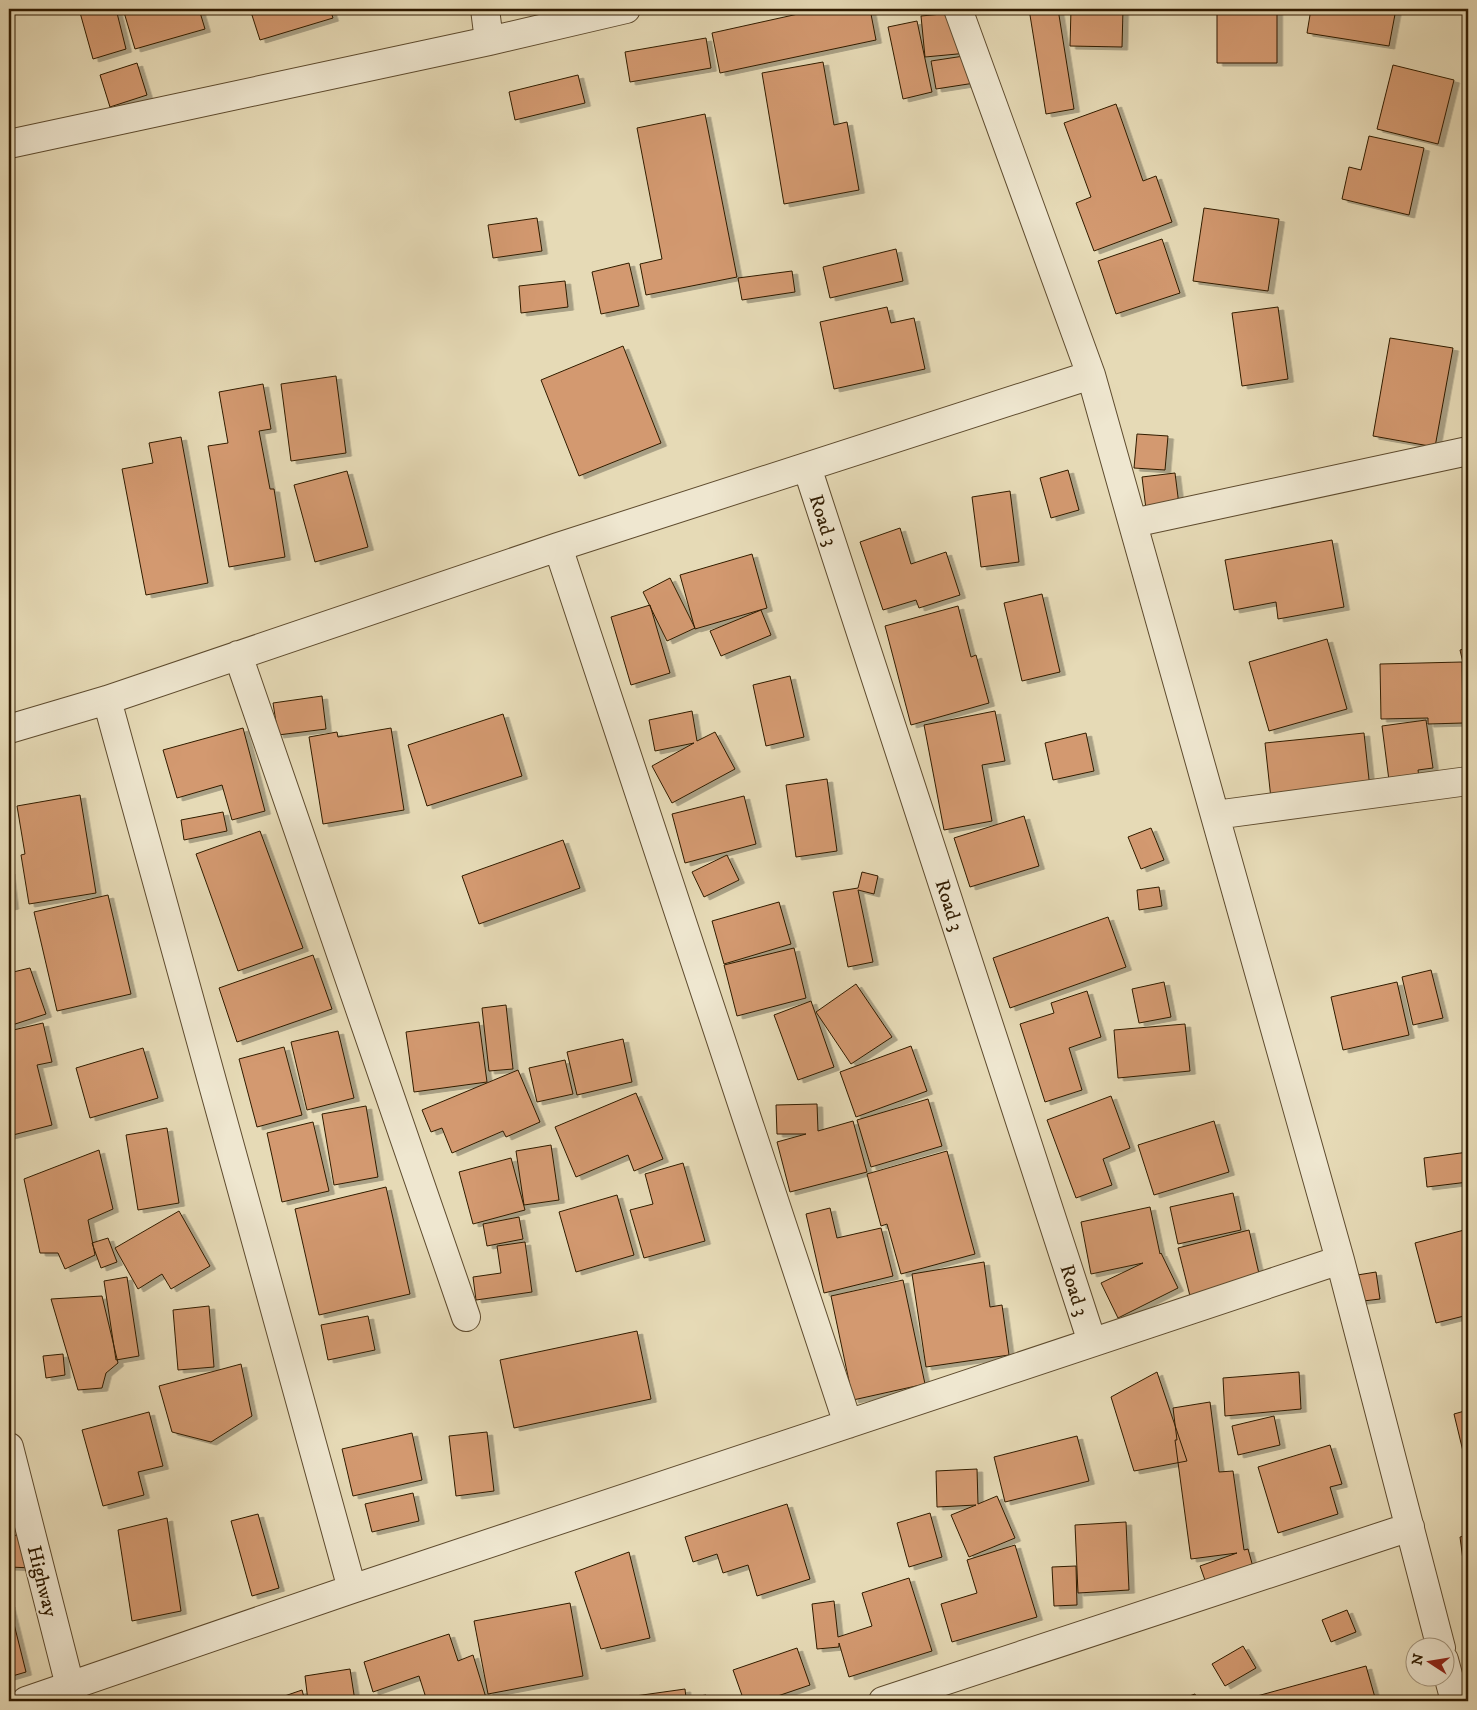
<svg xmlns="http://www.w3.org/2000/svg" width="1477" height="1710" viewBox="0 0 1477 1710" font-family="'IM FELL DW Pica',serif">
<style>
.building{fill:#d3996f;stroke:#301b00;filter:url(#shadow)}
.lines{fill:none;stroke-linecap:round;stroke-linejoin:round}
.street-casing{stroke:#5e4b2e;stroke-width:30}
.street{stroke:#efe7d0;stroke-width:28}
.labels{text-anchor:middle;stroke-width:4;stroke-linejoin:round;paint-order:stroke}
.street-label{font-size:20px;fill:#301b00;stroke:#efe7d0}
</style>
<defs>
<filter id="shadow"><feDropShadow dx="5.5" dy="3" stdDeviation="0" flood-color="#0004"/></filter>
</defs>
<rect width="100%" height="100%" fill="#e6dab6"/>
<filter id="stains"><feTurbulence type="fractalNoise" baseFrequency=".004" numOctaves="4"/><feColorMatrix values="0 0 0 0 .2 0 0 0 0 .09 0 0 0 0 .02 0 0 0 .5 -.17"/></filter>
<radialGradient id="worn" r=".72"><stop offset=".6" stop-color="#630" stop-opacity="0"/><stop offset="1" stop-color="#630" stop-opacity=".3"/></radialGradient>
<path class="building" d="M 79,9 L 116,9 L 126,49 L 93,59 Z
M 123,9 L 199,9 L 205,29 L 135,49 Z
M 250,9 L 330,9 L 333,18 L 260,40 Z
M 797,9 L 870,9 L 876,40 L 720,73 L 712,33 L 798,14 Z
M 1029,9 L 1058,9 L 1074,109 L 1046,114 Z
M 1071,9 L 1123,9 L 1122,47 L 1070,46 Z
M 1217,9 L 1277,9 L 1277,63 L 1217,63 Z
M 1311,9 L 1396,9 L 1389,46 L 1307,33 Z
M 963,12 L 968,53 L 925,57 L 921,16 Z
M 917,21 L 932,92 L 903,99 L 888,27 Z
M 706,38 L 711,68 L 630,82 L 625,52 Z
M 977,54 L 981,82 L 936,89 L 931,61 Z
M 823,62 L 834,125 L 847,122 L 859,190 L 784,204 L 762,73 Z
M 137,63 L 147,95 L 110,107 L 100,75 Z
M 1393,65 L 1454,80 L 1438,144 L 1377,129 Z
M 578,75 L 585,103 L 515,120 L 509,92 Z
M 1116,104 L 1143,181 L 1156,176 L 1172,222 L 1094,251 L 1076,203 L 1091,197 L 1064,123 Z
M 705,114 L 737,277 L 646,295 L 640,264 L 662,259 L 637,128 Z
M 1369,136 L 1424,148 L 1409,215 L 1342,199 L 1349,167 L 1361,170 Z
M 1204,208 L 1279,219 L 1268,291 L 1193,281 Z
M 537,218 L 542,251 L 493,258 L 488,225 Z
M 1162,239 L 1180,293 L 1116,314 L 1098,261 Z
M 896,249 L 903,281 L 830,298 L 823,267 Z
M 629,263 L 639,306 L 601,314 L 592,272 Z
M 792,271 L 795,292 L 742,300 L 738,278 Z
M 565,281 L 568,307 L 521,313 L 519,286 Z
M 887,307 L 891,323 L 914,318 L 925,369 L 834,389 L 820,322 Z
M 1278,307 L 1288,379 L 1242,386 L 1232,313 Z
M 1390,338 L 1453,348 L 1435,447 L 1373,436 Z
M 623,346 L 661,443 L 579,476 L 541,380 Z
M 336,376 L 346,453 L 291,461 L 281,384 Z
M 263,384 L 271,429 L 259,431 L 270,489 L 274,489 L 285,557 L 229,567 L 208,446 L 228,443 L 219,392 Z
M 1137,434 L 1168,436 L 1165,470 L 1134,468 Z
M 181,437 L 208,583 L 146,595 L 122,469 L 153,463 L 149,443 Z
M 1068,470 L 1079,510 L 1051,518 L 1040,478 Z
M 347,471 L 368,547 L 315,562 L 294,485 Z
M 1175,473 L 1180,513 L 1147,517 L 1142,477 Z
M 1010,491 L 1019,562 L 981,567 L 972,497 Z
M 900,528 L 911,564 L 946,552 L 960,595 L 919,608 L 916,600 L 883,610 L 860,542 Z
M 1332,540 L 1344,607 L 1278,619 L 1276,602 L 1234,610 L 1225,560 Z
M 752,554 L 767,608 L 695,629 L 680,575 Z
M 670,578 L 695,628 L 667,641 L 643,592 Z
M 1042,594 L 1060,672 L 1022,681 L 1004,603 Z
M 650,605 L 670,673 L 631,685 L 611,617 Z
M 958,606 L 971,657 L 976,655 L 989,703 L 911,725 L 885,626 Z
M 761,610 L 771,635 L 721,656 L 710,631 Z
M 1327,639 L 1347,709 L 1269,731 L 1249,662 Z
M 1468,648 L 1468,684 L 1460,650 Z
M 1462,662 L 1463,723 L 1428,724 L 1428,718 L 1381,719 L 1380,664 Z
M 790,676 L 804,737 L 766,746 L 753,685 Z
M 322,696 L 326,729 L 278,735 L 273,703 Z
M 692,711 L 697,741 L 715,732 L 735,769 L 672,803 L 652,766 L 694,743 L 655,751 L 649,720 Z
M 995,711 L 1005,761 L 982,765 L 992,821 L 944,830 L 924,725 Z
M 503,714 L 522,776 L 427,806 L 408,745 Z
M 1426,720 L 1433,768 L 1418,770 L 1421,792 L 1391,796 L 1382,726 Z
M 243,728 L 265,811 L 232,820 L 222,785 L 177,798 L 163,750 Z
M 391,728 L 404,810 L 323,824 L 309,737 L 337,732 L 338,737 Z
M 1086,733 L 1094,771 L 1053,780 L 1045,743 Z
M 1364,733 L 1371,798 L 1272,808 L 1265,743 Z
M 827,779 L 837,851 L 796,857 L 786,785 Z
M 80,795 L 96,893 L 29,904 L 21,855 L 25,854 L 17,806 Z
M 744,796 L 756,844 L 685,863 L 672,814 Z
M 223,812 L 227,831 L 184,840 L 181,820 Z
M 1024,816 L 1039,866 L 970,887 L 954,838 Z
M 1151,828 L 1164,860 L 1141,869 L 1128,837 Z
M 260,831 L 303,948 L 238,971 L 196,854 Z
M 563,840 L 580,888 L 479,924 L 462,876 Z
M 1468,845 L 1468,866 L 1463,846 Z
M 727,855 L 739,880 L 704,897 L 692,872 Z
M 9,871 L 13,906 L 9,907 Z
M 862,872 L 878,876 L 874,894 L 858,890 L 873,962 L 848,967 L 833,892 L 858,888 Z
M 1159,887 L 1162,906 L 1139,910 L 1137,890 Z
M 108,895 L 131,994 L 57,1011 L 34,912 Z
M 779,902 L 791,944 L 724,964 L 712,921 Z
M 1108,917 L 1126,967 L 1010,1008 L 993,958 Z
M 794,948 L 806,998 L 737,1016 L 724,965 Z
M 313,955 L 332,1009 L 237,1042 L 219,988 Z
M 30,968 L 46,1014 L 9,1026 L 9,973 Z
M 1431,970 L 1443,1018 L 1413,1025 L 1402,977 Z
M 1164,982 L 1171,1017 L 1139,1023 L 1132,989 Z
M 1397,982 L 1409,1035 L 1343,1050 L 1331,997 Z
M 856,984 L 892,1037 L 851,1064 L 816,1012 Z
M 1087,991 L 1101,1037 L 1069,1048 L 1082,1090 L 1045,1102 L 1020,1024 L 1054,1013 L 1051,1003 Z
M 811,1001 L 834,1067 L 798,1080 L 774,1015 Z
M 506,1005 L 513,1069 L 489,1071 L 482,1008 Z
M 479,1022 L 487,1082 L 414,1092 L 406,1032 Z
M 43,1023 L 52,1062 L 37,1065 L 52,1125 L 9,1136 L 9,1031 Z
M 1185,1024 L 1190,1071 L 1118,1078 L 1114,1030 Z
M 338,1031 L 354,1098 L 307,1110 L 291,1042 Z
M 623,1039 L 632,1082 L 577,1095 L 567,1052 Z
M 911,1046 L 927,1091 L 856,1117 L 840,1072 Z
M 284,1047 L 302,1115 L 257,1127 L 239,1059 Z
M 143,1048 L 158,1098 L 90,1118 L 76,1068 Z
M 565,1060 L 573,1094 L 537,1102 L 529,1068 Z
M 518,1070 L 540,1122 L 506,1137 L 503,1131 L 452,1153 L 442,1128 L 431,1132 L 422,1110 Z
M 636,1093 L 663,1159 L 634,1171 L 628,1155 L 576,1177 L 555,1127 Z
M 1111,1096 L 1130,1148 L 1103,1159 L 1112,1185 L 1076,1198 L 1047,1120 Z
M 928,1099 L 942,1146 L 871,1167 L 857,1120 Z
M 817,1104 L 818,1131 L 853,1121 L 867,1172 L 790,1192 L 777,1142 L 806,1134 L 777,1134 L 776,1105 Z
M 366,1106 L 378,1177 L 334,1185 L 322,1114 Z
M 1214,1121 L 1229,1172 L 1154,1195 L 1138,1145 Z
M 313,1122 L 329,1191 L 282,1202 L 267,1133 Z
M 167,1128 L 179,1203 L 138,1210 L 126,1135 Z
M 551,1145 L 559,1200 L 524,1205 L 516,1151 Z
M 99,1150 L 113,1209 L 88,1220 L 95,1255 L 65,1269 L 58,1253 L 40,1253 L 24,1179 Z
M 947,1151 L 975,1254 L 901,1274 L 887,1224 L 881,1226 L 867,1174 Z
M 1468,1152 L 1468,1182 L 1427,1187 L 1424,1158 Z
M 511,1158 L 525,1210 L 473,1224 L 459,1172 Z
M 683,1163 L 705,1241 L 644,1258 L 630,1210 L 653,1204 L 645,1174 Z
M 386,1187 L 410,1294 L 319,1315 L 295,1209 Z
M 1233,1193 L 1241,1230 L 1178,1244 L 1170,1207 Z
M 617,1195 L 634,1255 L 576,1272 L 559,1212 Z
M 1150,1207 L 1160,1254 L 1161,1253 L 1178,1288 L 1118,1318 L 1101,1283 L 1143,1263 L 1091,1274 L 1081,1222 Z
M 830,1208 L 837,1238 L 881,1228 L 893,1276 L 824,1293 L 806,1214 Z
M 179,1211 L 210,1266 L 171,1289 L 162,1274 L 138,1289 L 115,1248 Z
M 519,1217 L 523,1239 L 487,1246 L 483,1224 Z
M 1468,1229 L 1468,1315 L 1436,1323 L 1415,1243 Z
M 1249,1230 L 1260,1278 L 1190,1296 L 1178,1248 Z
M 108,1238 L 117,1262 L 101,1268 L 92,1243 Z
M 525,1242 L 532,1292 L 476,1300 L 473,1277 L 501,1273 L 497,1246 Z
M 984,1262 L 990,1307 L 1002,1305 L 1009,1355 L 926,1367 L 912,1274 Z
M 1376,1272 L 1380,1299 L 1355,1302 L 1351,1276 Z
M 127,1277 L 139,1356 L 116,1360 L 104,1281 Z
M 903,1280 L 925,1384 L 853,1400 L 831,1296 Z
M 102,1296 L 118,1363 L 106,1373 L 102,1388 L 78,1390 L 51,1299 Z
M 209,1306 L 214,1367 L 178,1370 L 173,1310 Z
M 368,1316 L 375,1350 L 328,1360 L 321,1325 Z
M 637,1331 L 651,1399 L 514,1428 L 500,1360 Z
M 63,1354 L 65,1375 L 46,1378 L 43,1356 Z
M 241,1364 L 252,1416 L 211,1442 L 172,1432 L 159,1386 Z
M 1157,1372 L 1187,1461 L 1134,1471 L 1111,1397 Z
M 1299,1372 L 1301,1409 L 1225,1416 L 1223,1378 Z
M 1210,1402 L 1219,1472 L 1233,1471 L 1244,1550 L 1248,1549 L 1253,1567 L 1206,1583 L 1200,1566 L 1237,1553 L 1191,1559 L 1175,1440 L 1177,1440 L 1173,1408 Z
M 1468,1410 L 1468,1468 L 1467,1468 L 1454,1414 Z
M 149,1412 L 163,1466 L 138,1472 L 144,1495 L 103,1506 L 82,1430 Z
M 1274,1416 L 1280,1445 L 1238,1455 L 1232,1426 Z
M 487,1432 L 494,1491 L 456,1496 L 449,1436 Z
M 412,1433 L 422,1480 L 353,1496 L 342,1449 Z
M 1077,1436 L 1089,1481 L 1005,1502 L 994,1457 Z
M 1330,1445 L 1342,1484 L 1330,1487 L 1338,1514 L 1278,1533 L 1258,1467 Z
M 977,1469 L 978,1504 L 997,1496 L 1015,1538 L 969,1557 L 951,1515 L 976,1505 L 937,1507 L 936,1471 Z
M 413,1493 L 419,1521 L 372,1532 L 365,1504 Z
M 787,1504 L 810,1579 L 757,1596 L 748,1565 L 723,1573 L 717,1554 L 693,1562 L 685,1537 Z
M 930,1513 L 942,1557 L 909,1567 L 897,1523 Z
M 258,1514 L 279,1588 L 252,1596 L 231,1521 Z
M 167,1518 L 181,1611 L 132,1621 L 118,1530 Z
M 1126,1522 L 1129,1590 L 1078,1593 L 1075,1525 Z
M 9,1535 L 34,1536 L 33,1568 L 9,1567 Z
M 1468,1535 L 1468,1599 L 1460,1537 Z
M 1015,1545 L 1037,1617 L 952,1642 L 941,1604 L 977,1593 L 967,1560 Z
M 629,1552 L 650,1638 L 601,1649 L 575,1572 Z
M 1076,1566 L 1077,1605 L 1054,1606 L 1052,1567 Z
M 909,1578 L 932,1651 L 849,1677 L 839,1643 L 839,1647 L 817,1649 L 812,1604 L 834,1601 L 838,1637 L 872,1626 L 862,1593 Z
M 570,1603 L 583,1676 L 488,1694 L 474,1621 Z
M 9,1604 L 26,1672 L 9,1677 Z
M 1347,1610 L 1356,1632 L 1331,1642 L 1322,1620 Z
M 449,1634 L 458,1661 L 473,1655 L 487,1701 L 427,1701 L 419,1676 L 373,1692 L 364,1662 Z
M 1243,1646 L 1256,1668 L 1225,1686 L 1212,1664 Z
M 797,1648 L 810,1685 L 763,1701 L 744,1701 L 733,1670 Z
M 1366,1666 L 1376,1701 L 1239,1701 Z
M 350,1669 L 355,1701 L 308,1701 L 305,1676 Z
M 685,1689 L 686,1698 L 706,1695 L 707,1701 L 629,1701 L 628,1697 Z
M 302,1690 L 305,1701 L 274,1701 L 273,1700 Z
M 1195,1694 L 1198,1701 L 1175,1701 Z
M 534,1698 L 535,1701 L 517,1701 Z"/>
<g class="lines">
<defs>
<path id="street" d="M 485,9 L 489,41
M 958,9 L 1091,375 L 1340,1260 L 1441,1648
M 9,144 L 489,41 L 626,9
M 807,467 L 1092,1342
M 1133,523 L 1468,451
M 558,547 L 848,1424
M 238,655 L 466,1317
M 107,700 L 352,1589
M 9,729 L 107,700 L 558,547 L 1091,375
M 1215,815 L 1468,781
M 9,1447 L 70,1686
M 1444,1660 L 1455,1701
M 26,1701 L 352,1589 L 1340,1260
M 883,1701 L 1410,1527"/>
</defs>
<use href="#street" class="street-casing"/>
<use href="#street" class="street"/>
</g>
<g class="labels">
<g class="street-label">
<text transform="translate(824 520) rotate(72)" y="7">Road 3</text>
<text transform="translate(950 905) rotate(72)" y="7">Road 3</text>
<text transform="translate(1075 1290) rotate(72)" y="7">Road 3</text>
<text transform="translate(43 1581) rotate(76)" y="7">Highway</text>
</g>
</g>
<rect width="1477" height="1710" fill="none" stroke="#e6dab6" stroke-width="30"/>
<rect x="10" y="10" width="1457" height="1690" fill="none" stroke="#301b00" stroke-width="2.5"/>
<rect x="15" y="15" width="1447" height="1680" fill="none" stroke="#301b00"/>
<g transform="translate(1430 1662) rotate(282)"><circle r="24" fill="#efe7d0" stroke="#a3957d"/>
<path d="M0-4L9 19L0 12L-9 19Z" fill="#8f2418"/>
<text y="-8" font-size="14" font-weight="bold" text-anchor="middle" fill="#301b00">N</text>
</g>
<rect width="100%" height="100%" filter="url(#stains)"/>
<rect width="100%" height="100%" fill="url(#worn)"/>
</svg>
